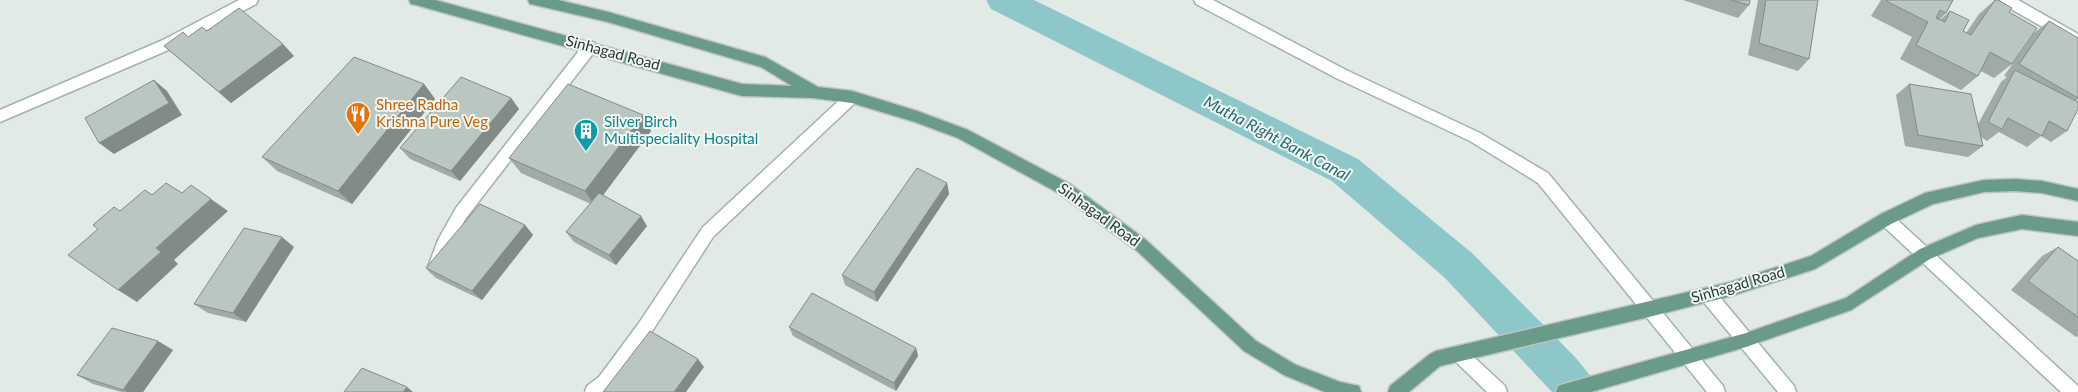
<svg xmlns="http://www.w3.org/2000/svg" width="2078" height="392" viewBox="0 0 2078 392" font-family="Lato,sans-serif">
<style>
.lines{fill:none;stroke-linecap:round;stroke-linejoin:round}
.canal{fill:#8ec7ca;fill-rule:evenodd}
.lane-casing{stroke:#a4b1ab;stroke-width:3}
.street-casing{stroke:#a4b1ab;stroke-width:3}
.primary-casing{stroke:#bdc4c1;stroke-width:3}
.lane{fill:#fff;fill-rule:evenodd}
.street{fill:#fff;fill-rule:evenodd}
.primary{fill:#6a9b89;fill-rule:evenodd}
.wall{fill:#a0aba6}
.shaded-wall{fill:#828b87}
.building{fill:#bac7c1;stroke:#828b87}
.labels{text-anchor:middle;stroke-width:4;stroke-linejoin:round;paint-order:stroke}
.street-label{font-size:15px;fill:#233931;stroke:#f1f7f3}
.food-label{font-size:15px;fill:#c56008;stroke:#f1f7f3;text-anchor:start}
.culture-label{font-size:15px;fill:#0d838f;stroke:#f1f7f3;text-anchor:start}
.water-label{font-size:16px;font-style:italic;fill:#236a6f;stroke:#f1f7f3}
</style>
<rect width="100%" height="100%" fill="#e1eae5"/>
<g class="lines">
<path class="canal" d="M 986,0 L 1034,0 L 1358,159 L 1473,254 L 1576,358 L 1592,378 L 1598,392 L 1552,392 L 1445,278 L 1332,181 L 991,9 Z"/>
<defs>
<path id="lane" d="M 590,41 L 595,43 L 597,47 L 595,51 L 466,218 L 450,247 L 441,272 L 436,274 L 431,272 L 428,267 L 438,240 L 456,208 L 585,43 Z"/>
<path id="street" d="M 239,0 L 258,0 L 256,4 L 173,48 L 0,122 L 0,110 L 163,40 Z
M 1194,0 L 1213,0 L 1346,70 L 1480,133 L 1548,173 L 1723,386 L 1725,392 L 1707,392 L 1538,183 L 1470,141 L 1336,78 L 1196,4 Z
M 2000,0 L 2018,0 L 2078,34 L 2078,47 L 2002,4 Z
M 852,91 L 857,93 L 859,97 L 857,101 L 713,237 L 651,333 L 611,387 L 605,392 L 585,392 L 587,386 L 599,377 L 639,323 L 703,227 L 847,93 Z
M 1886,212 L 1891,214 L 2078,386 L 2078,392 L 2061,392 L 1881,224 L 1878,219 L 1881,214 Z
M 1708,288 L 1714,290 L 1794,386 L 1796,392 L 1778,392 L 1702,300 L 1700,295 L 1702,290 Z
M 1459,346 L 1465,349 L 1505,386 L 1507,392 L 1487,392 L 1453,359 L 1451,354 L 1453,349 Z"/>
<path id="primary" d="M 409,0 L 435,0 L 742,84 L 792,86 L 761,67 L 608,22 L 535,5 L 530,4 L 528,0 L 558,0 L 608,12 L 765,57 L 818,87 L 852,91 L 917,111 L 968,130 L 1070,184 L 1146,240 L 1256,341 L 1296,365 L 1340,382 L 1359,386 L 1361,392 L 1325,392 L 1284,375 L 1244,351 L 1136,250 L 1060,194 L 958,138 L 915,122 L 852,103 L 813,98 L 742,96 L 416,5 L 411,4 Z
M 2016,179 L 2042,181 L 2078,189 L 2078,201 L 2042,193 L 2016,191 L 1984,192 L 1933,204 L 1891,224 L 1815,269 L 1731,296 L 1649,317 L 1440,366 L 1409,392 L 1388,392 L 1390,386 L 1430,354 L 1436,351 L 1731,282 L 1811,256 L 1881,214 L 1925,193 L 1984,180 Z
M 2022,215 L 2078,222 L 2078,236 L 2022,229 L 1978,238 L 1930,259 L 1851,310 L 1746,347 L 1591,392 L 1556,392 L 1558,386 L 1564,384 L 1746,333 L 1846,298 L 1920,249 L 1976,225 Z"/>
</defs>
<use href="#lane" class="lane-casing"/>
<use href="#street" class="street-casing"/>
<use href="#primary" class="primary-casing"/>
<use href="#lane" class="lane"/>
<use href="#street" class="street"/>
<use href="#primary" class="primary"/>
</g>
<path class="wall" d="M 1683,0 L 1750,0 L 1749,5 L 1738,18 Z
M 1758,0 L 1818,0 L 1809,59 L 1798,71 L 1748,55 Z
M 1881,0 L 1953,0 L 1946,13 L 1939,20 L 1940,20 L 1950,11 L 1963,31 L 1966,33 L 1979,14 L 1995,0 L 2009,12 L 2012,64 L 1994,78 L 1981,71 L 1978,76 L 1961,90 L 1900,59 L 1912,37 L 1871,16 Z
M 2049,21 L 2078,38 L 2078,99 L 2076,101 L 2067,131 L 2051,142 L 2041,136 L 2027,147 L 1999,132 L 1987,141 L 1981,137 L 1983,146 L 1968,157 L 1905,146 L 1896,95 L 1909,84 L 1978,124 L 2001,82 L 2007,77 L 2004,76 L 2034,33 Z
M 188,37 L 294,56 L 231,103 L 164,46 Z
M 424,84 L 435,99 L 352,204 L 277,171 L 262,157 Z
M 511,98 L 519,109 L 460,181 L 410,159 L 400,148 Z
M 651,131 L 603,195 L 647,226 L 616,265 L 574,242 L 566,232 L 591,204 L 521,173 L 509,158 Z
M 947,183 L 949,194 L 877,302 L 845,285 L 842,275 Z
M 525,225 L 533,235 L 482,300 L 436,278 L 426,268 Z
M 294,247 L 246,322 L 208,313 L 194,304 Z
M 2058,247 L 2078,261 L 2078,336 L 2076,337 L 2011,290 L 2042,256 Z
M 789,327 L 916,348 L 918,356 L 896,391 L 793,336 Z
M 173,350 L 143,392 L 121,392 L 93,384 L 77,375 Z"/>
<path class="shaded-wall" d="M 283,44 L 294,56 L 231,103 L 219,92 Z
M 154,80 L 167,91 L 182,115 L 114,154 L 99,143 Z
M 424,84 L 435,99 L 352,204 L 338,191 Z
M 511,98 L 519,109 L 460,181 L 451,171 Z
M 643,115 L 651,131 L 595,206 L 585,191 Z
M 947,183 L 949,194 L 877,302 L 874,292 Z
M 211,199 L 228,211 L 174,260 L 178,264 L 137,302 L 118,290 L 156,248 Z
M 641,216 L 647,226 L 616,265 L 609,255 Z
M 525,225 L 533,235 L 482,300 L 472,291 Z
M 282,237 L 294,247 L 246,322 L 233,313 Z
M 158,341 L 173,350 L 143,392 L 128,392 L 123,390 Z
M 916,348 L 918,356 L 896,391 L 894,383 Z
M 698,359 L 704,367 L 686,392 L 674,392 Z
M 407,387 L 413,392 L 403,392 Z"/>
<path class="building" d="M 1731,0 L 1750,0 L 1749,5 Z
M 1766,0 L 1818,0 L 1809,59 L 1759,43 Z
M 1887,0 L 1953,0 L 1946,13 L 1940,10 L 1936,18 L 1945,22 L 1950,11 L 1969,20 L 1963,31 L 1971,35 L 1995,0 L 1998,0 L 2012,8 L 2009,12 L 2037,28 L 2012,64 L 1990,52 L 1978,76 L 1916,45 L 1928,22 L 1886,1 Z
M 239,8 L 283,44 L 219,92 L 164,46 L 183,32 L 188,37 L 202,27 L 207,31 Z
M 2049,21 L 2078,38 L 2078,98 L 2019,64 Z
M 354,57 L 424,84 L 338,191 L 262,157 Z
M 2015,70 L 2078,102 L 2078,109 L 2067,131 L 2049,121 L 2042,136 L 2008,118 L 2002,129 L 1988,122 Z
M 461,77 L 511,98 L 451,171 L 400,148 Z
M 154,80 L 169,103 L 99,143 L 85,118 Z
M 568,84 L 643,115 L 585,191 L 509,158 Z
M 1909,84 L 1971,94 L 1983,146 L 1918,135 Z
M 917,168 L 947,183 L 874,292 L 842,275 Z
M 166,183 L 182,193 L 191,185 L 211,199 L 156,248 L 161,252 L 118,290 L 68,255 L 98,229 L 93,225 L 114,207 L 120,211 L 145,190 L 152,195 Z
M 599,193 L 641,216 L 609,255 L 566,232 Z
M 480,204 L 525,225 L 472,291 L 426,268 Z
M 244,228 L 282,237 L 233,313 L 194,304 Z
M 2058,247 L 2078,261 L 2078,317 L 2028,281 Z
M 812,293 L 916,348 L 894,383 L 789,327 Z
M 112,328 L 158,341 L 123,390 L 77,375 Z
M 650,331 L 698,359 L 674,392 L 603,392 Z
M 362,368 L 407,387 L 403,392 L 344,392 Z"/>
<defs>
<symbol id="restaurant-pin" viewBox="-11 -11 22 30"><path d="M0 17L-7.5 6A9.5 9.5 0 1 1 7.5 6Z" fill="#e8710a" stroke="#f1f7f3"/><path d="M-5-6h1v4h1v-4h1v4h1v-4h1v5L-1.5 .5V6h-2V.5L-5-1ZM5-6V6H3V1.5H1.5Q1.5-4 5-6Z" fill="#fff"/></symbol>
<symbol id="building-pin" viewBox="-11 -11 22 30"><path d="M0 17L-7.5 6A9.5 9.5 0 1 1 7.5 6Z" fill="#0f9aa8" stroke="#f1f7f3"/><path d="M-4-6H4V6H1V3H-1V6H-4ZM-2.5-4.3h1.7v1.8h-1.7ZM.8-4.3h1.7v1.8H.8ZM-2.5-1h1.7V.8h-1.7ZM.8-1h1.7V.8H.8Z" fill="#fff"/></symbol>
</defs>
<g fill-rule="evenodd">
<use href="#restaurant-pin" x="344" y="100" width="28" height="38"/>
<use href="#building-pin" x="572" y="117" width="28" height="38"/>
</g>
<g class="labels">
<g class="street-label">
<text transform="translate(613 53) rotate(15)" y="5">Sinhagad Road</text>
<text transform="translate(1099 215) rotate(36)" y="5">Sinhagad Road</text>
<text transform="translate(1738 285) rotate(-16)" y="5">Sinhagad Road</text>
</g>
<g class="food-label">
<text x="376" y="110">Shree Radha<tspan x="376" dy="17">Krishna Pure Veg</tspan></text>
</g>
<g class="culture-label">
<text x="604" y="127">Silver Birch<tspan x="604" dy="17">Multispeciality Hospital</tspan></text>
</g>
<g class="water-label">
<text transform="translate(1277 138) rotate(28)" y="6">Mutha Right Bank Canal</text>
</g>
</g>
</svg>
